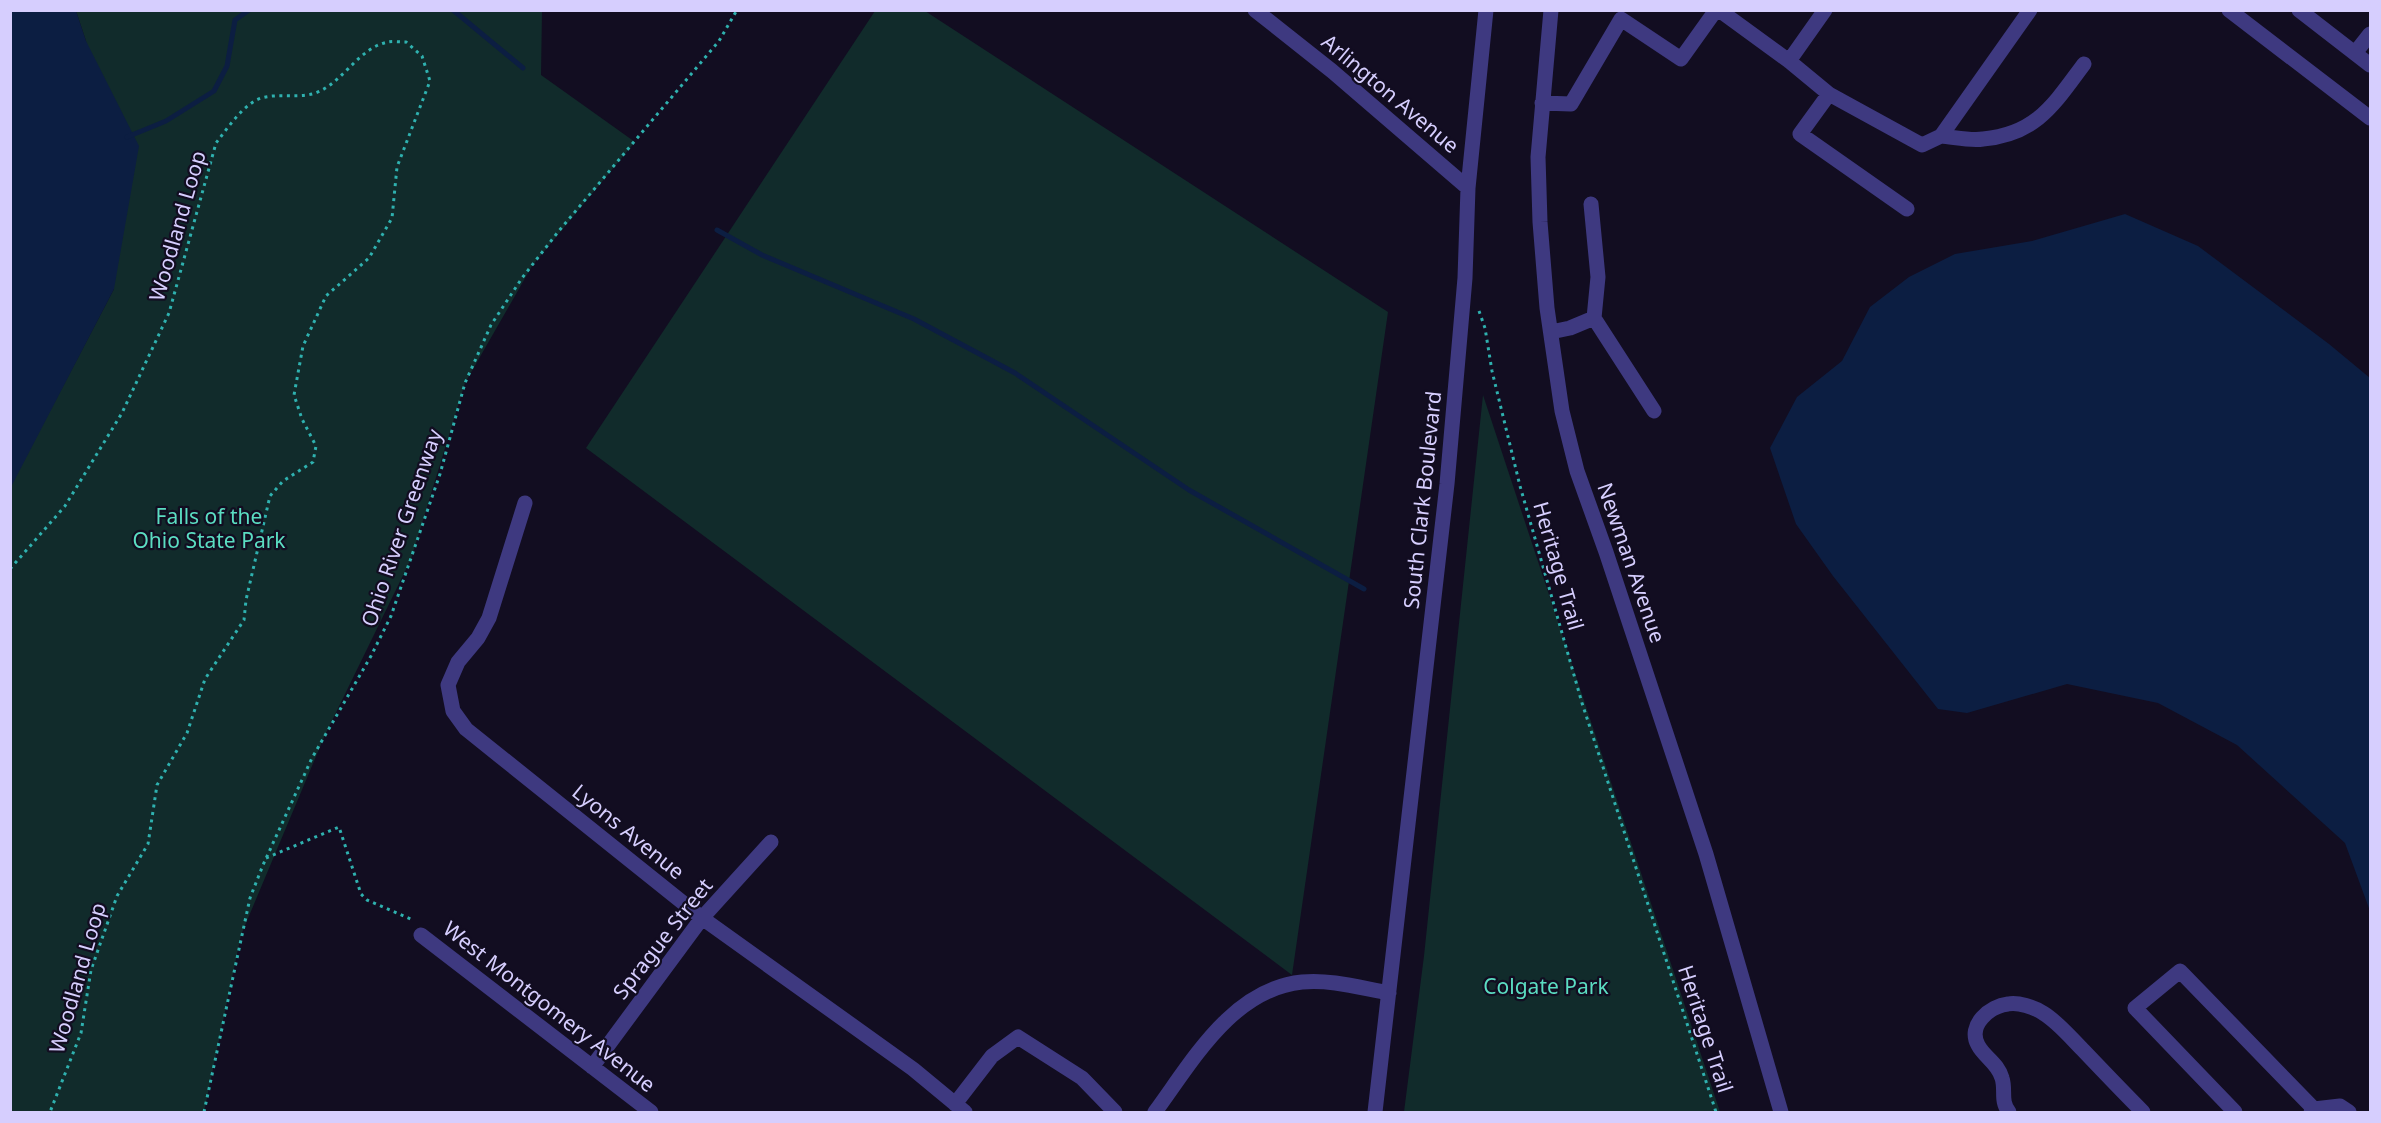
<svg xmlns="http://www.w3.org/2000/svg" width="2381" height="1123" viewBox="0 0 2381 1123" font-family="'Noto Sans',sans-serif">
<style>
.green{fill:#112b2b}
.water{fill:#0c1e42}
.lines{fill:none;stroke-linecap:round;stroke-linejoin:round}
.stream{stroke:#0c1e42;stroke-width:5}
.path{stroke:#2fb1af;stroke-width:3;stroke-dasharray:3 4.5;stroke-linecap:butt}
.minor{stroke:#3e3980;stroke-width:15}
.labels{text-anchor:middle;stroke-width:4.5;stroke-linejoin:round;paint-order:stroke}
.street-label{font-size:21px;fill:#d6cefe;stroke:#120d21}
.park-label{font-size:21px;fill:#5bddc2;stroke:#120d21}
</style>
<rect width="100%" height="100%" fill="#120d21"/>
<path class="green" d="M 76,11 L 542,11 L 541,75 L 635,142 L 532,266 L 465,383 L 411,559 L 325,735 L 241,935 L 204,1112 L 11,1112 L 10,487 L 114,289 L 86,41 Z
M 875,11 L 925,11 L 1388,312 L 1292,975 L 586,448 Z
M 1483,395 L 1720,1112 L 1404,1112 L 1424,956 Z"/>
<path class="water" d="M 11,10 L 76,11 L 86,41 L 139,146 L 114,289 L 11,487 Z
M 2125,214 L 2198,246 L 2329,344 L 2370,378 L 2370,911 L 2345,843 L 2237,745 L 2158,703 L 2067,684 L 1967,713 L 1938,709 L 1833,576 L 1796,524 L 1770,448 L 1797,397 L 1842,361 L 1870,307 L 1909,277 L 1955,254 L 2032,241 Z"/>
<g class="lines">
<path class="stream" d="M 453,10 L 523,68
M 127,137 L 166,121 L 214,91 L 227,66 L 235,20 L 249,10
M 717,230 L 762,255 L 914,319 L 1015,373 L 1189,490 L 1364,589"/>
<path class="path" d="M 1479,311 L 1485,328 L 1492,371 L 1520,486 L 1582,703 L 1716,1112
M 10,569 L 65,506 L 122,413 L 169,313 L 216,143 C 227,129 238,112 253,102 C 269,91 294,99 312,94 C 342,86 357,48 388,42 C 393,41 400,42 406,42 L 422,56 L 430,81 L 397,167 L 392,218 L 369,258 L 326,296 L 303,346 L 294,395 L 302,419 L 316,446 L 313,462 L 283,481 L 270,496 L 246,600 L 244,620 L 205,679 L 187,733 L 157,785 L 148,844 L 117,896 L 91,970 L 81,1033 L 50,1112
M 266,858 L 339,827 L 361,894 L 367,900 L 413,920
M 204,1112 L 250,898 L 263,865 L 312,758 L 371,656 L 391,616 L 440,474 L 465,383 L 491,325 L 522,278 L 558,232 L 719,41 L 737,10"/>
<path class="minor" d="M 1255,10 L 1332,71 L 1468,188
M 1551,10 L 1538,157 L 1540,222 L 1547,308 L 1562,411 L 1577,471 L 1606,552 L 1706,854 L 1781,1112
M 1719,10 L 1789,61 L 1829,94 L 1922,145 L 1941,136 L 2030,10
M 2229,10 L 2370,118
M 2299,10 L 2370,65
M 2355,53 L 2370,34
M 1789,61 L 1825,10
M 1829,94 L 1800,134 L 1907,209
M 1542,103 L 1571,104 L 1621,19 L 1681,59 L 1716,10
M 1941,136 C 1954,137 1970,141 1983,139 C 2037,134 2054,104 2084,64
M 1594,318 L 1654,411
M 1551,332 L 1570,328 L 1594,318 L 1598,277 L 1591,204
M 525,503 L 489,618 L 478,638 L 458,662 L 448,685 L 453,711 L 466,729 L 702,918 L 913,1069 L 965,1112
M 421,935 L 651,1112
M 592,1067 L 702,918 L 771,842
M 955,1104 L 992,1056 L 1018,1037 L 1082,1078 L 1115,1112
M 2314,1109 L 2340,1106 L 2349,1112
M 1155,1112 C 1192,1062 1232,989 1302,982 C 1330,979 1361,988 1389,993
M 1375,1112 L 1447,484 L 1465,278 L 1468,188 L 1486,10
M 2009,1112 C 2000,1101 2006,1090 2002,1078 C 1998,1063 1984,1057 1978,1045 C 1967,1025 1990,1006 2008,1004 C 2018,1002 2034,1007 2043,1013 C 2058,1022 2070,1037 2083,1050 C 2103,1071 2123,1092 2143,1112
M 2235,1112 L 2135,1008 L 2180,971 L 2314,1109 L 2311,1112"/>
</g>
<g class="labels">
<g class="street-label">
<text transform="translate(1390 94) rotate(40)" y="7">Arlington Avenue</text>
<text transform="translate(178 226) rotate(-74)" y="7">Woodland Loop</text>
<text transform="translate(1423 500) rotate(-84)" y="7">South Clark Boulevard</text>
<text transform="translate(402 528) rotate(-71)" y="7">Ohio River Greenway</text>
<text transform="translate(1631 563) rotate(71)" y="7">Newman Avenue</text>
<text transform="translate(1558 566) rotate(74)" y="7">Heritage Trail</text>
<text transform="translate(628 832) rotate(39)" y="7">Lyons Avenue</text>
<text transform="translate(663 939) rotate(-52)" y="7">Sprague Street</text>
<text transform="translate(78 978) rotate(-74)" y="7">Woodland Loop</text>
<text transform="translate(549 1007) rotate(38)" y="7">West Montgomery Avenue</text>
<text transform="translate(1705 1029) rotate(72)" y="7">Heritage Trail</text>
</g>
<g class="park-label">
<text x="209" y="524">Falls of the<tspan x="209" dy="24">Ohio State Park</tspan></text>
<text x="1546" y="994">Colgate Park</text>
</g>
</g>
<rect width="2381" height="1123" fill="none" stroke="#d6cefe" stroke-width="24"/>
</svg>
